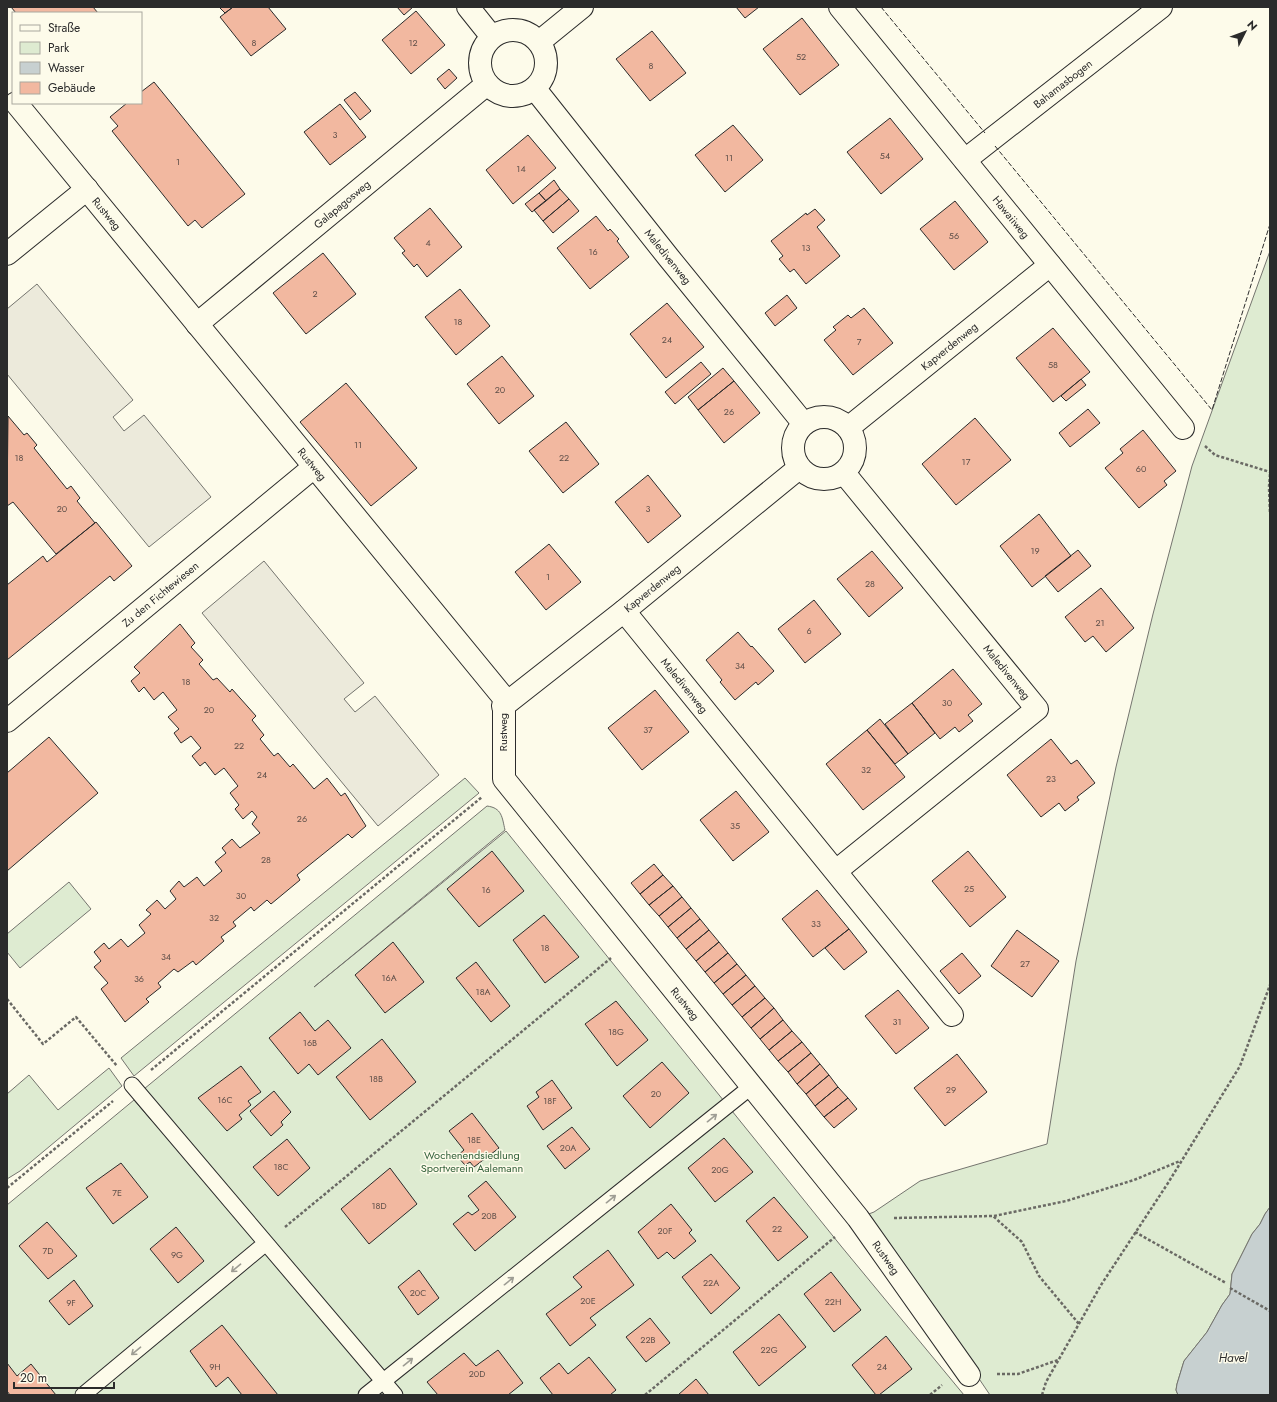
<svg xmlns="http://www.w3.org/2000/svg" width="1277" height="1402" viewBox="0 0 1277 1402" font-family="Jost,sans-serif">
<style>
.green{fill:#deebd1;stroke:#74746e}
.parking{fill:#eceadb;stroke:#74746e}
.water{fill:#c7d0d0;stroke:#74746e}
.building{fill:#f2b8a0;stroke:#2b2b2b}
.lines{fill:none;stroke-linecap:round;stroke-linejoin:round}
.lane-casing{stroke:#2b2b2b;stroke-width:17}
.street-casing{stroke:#2b2b2b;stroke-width:24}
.path{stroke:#6a6964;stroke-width:2.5;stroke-dasharray:3 2;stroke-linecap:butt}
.lane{stroke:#fdfbea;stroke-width:15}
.street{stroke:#fdfbea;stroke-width:22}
.fence{stroke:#2b2b2b;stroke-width:1;stroke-dasharray:5 2;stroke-linecap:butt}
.oneway{stroke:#9e9d94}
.labels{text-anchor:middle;stroke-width:3;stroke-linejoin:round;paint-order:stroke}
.number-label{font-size:9px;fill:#5d4e48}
.street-label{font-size:11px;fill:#2b2b2b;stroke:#fdfbea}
.park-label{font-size:11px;fill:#34623c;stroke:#fdfbea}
.water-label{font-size:12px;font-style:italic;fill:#2b2b2b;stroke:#fdfbea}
</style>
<rect width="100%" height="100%" fill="#fdfbea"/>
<path class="green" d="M 1270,251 L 1270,1207 L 1265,1214 L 1260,1224 L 1252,1234 L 1232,1274 L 1230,1294 L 1222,1305 L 1207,1332 L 1184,1361 L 1177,1384 L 1176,1390 L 1178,1395 L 990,1395 L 965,1358 L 858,1218 L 874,1212 L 920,1181 L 1047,1144 L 1076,961 L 1116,767 L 1153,614 L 1192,466 Z
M 465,778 L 479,793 L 134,1076 L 121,1058 Z
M 487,806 C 502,808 502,817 505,830 L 314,987 L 506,831 L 841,1246 L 964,1395 L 7,1395 L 7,1205 L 134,1100 L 151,1120 L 161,1113 L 144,1089 Z
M 69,882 L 91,909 L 20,968 L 7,952 L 7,934 Z
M 109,1068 L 122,1086 L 20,1171 L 7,1179 L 7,1094 L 29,1075 L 58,1110 Z"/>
<path class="parking" d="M 37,284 L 133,400 L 113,417 L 124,431 L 144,415 L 211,497 L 149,547 L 7,374 L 7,309 Z
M 264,561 L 364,683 L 344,699 L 355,712 L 375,696 L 439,775 L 378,826 L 202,613 Z"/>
<path class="water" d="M 1270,1207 L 1270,1395 L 1178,1395 L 1176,1390 L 1177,1384 L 1184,1361 L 1207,1332 L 1222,1305 L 1230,1294 L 1232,1274 L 1252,1234 L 1260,1224 L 1265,1214 Z"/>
<path class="building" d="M 11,7 L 93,7 L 98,13 L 16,13 Z
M 219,7 L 233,7 L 225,13 Z
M 233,7 L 268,7 L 286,29 L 251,56 L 220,17 Z
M 397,7 L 413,7 L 404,15 Z
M 736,7 L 759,7 L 745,18 Z
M 416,11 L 445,45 L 411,74 L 382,40 Z
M 802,18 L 839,65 L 800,95 L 763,49 Z
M 652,31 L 686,73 L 650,101 L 616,59 Z
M 449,69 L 457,78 L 445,89 L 437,79 Z
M 154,82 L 245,194 L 202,228 L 195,220 L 188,226 L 112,131 L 118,126 L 110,117 L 127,103 L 141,103 L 141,92 Z
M 355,92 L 371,111 L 360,120 L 344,100 Z
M 340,104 L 366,137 L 330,165 L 304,132 Z
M 890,118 L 923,159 L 881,194 L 847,152 Z
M 733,125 L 763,160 L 725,192 L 695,155 Z
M 528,135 L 556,168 L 513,204 L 486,170 Z
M 554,180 L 560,189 L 546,201 L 539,193 Z
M 560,189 L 569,199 L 543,221 L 534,210 Z
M 539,193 L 546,201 L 532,212 L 525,204 Z
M 569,199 L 579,211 L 553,233 L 543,221 Z
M 955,201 L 988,242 L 954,270 L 920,229 Z
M 430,208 L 462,247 L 427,277 L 417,264 L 414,267 L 402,253 L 405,251 L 394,238 Z
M 815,209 L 825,220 L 817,227 L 840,256 L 806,284 L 794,269 L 790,272 L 779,259 L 783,256 L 771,241 L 806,213 L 807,215 Z
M 596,216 L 608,231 L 610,229 L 619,239 L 617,241 L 629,257 L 590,289 L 557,248 Z
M 323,253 L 356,294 L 306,334 L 273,293 Z
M 460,289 L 490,326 L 456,355 L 425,317 Z
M 787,295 L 797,308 L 775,326 L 765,313 Z
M 667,303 L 704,347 L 666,378 L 630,334 Z
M 864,308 L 893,343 L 853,375 L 824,340 L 836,330 L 833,327 L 848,315 L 851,318 Z
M 1053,328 L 1090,372 L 1053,402 L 1016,358 Z
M 502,356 L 534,396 L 499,424 L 467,384 Z
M 701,362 L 711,374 L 675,404 L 665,392 Z
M 723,368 L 734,381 L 698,410 L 688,397 Z
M 1081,379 L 1086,385 L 1066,401 L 1061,396 Z
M 734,381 L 760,413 L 724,443 L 698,410 Z
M 346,383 L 417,468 L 371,506 L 300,422 Z
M 1088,409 L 1100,423 L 1070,447 L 1059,433 Z
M 8,416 L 24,435 L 27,433 L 37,445 L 34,448 L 67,489 L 71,486 L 80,498 L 77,501 L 95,523 L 56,554 L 13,502 L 7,506 Z
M 975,418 L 1011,460 L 956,505 L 922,464 Z
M 566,422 L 599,464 L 563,493 L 529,451 Z
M 1143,430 L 1176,471 L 1164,481 L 1167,485 L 1139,508 L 1105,468 L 1123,453 L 1120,449 Z
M 648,475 L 681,516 L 648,543 L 615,502 Z
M 1039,514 L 1071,556 L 1032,587 L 1000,546 Z
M 96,522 L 132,566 L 114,581 L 110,576 L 7,660 L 7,585 L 43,556 L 47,562 Z
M 549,544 L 581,582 L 546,610 L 515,572 Z
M 1078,550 L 1091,566 L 1058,592 L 1045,576 Z
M 872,551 L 903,588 L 869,617 L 837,579 Z
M 1101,588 L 1134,628 L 1106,652 L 1093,636 L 1085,642 L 1065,617 Z
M 814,600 L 841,634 L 805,663 L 778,629 Z
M 180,624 L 195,643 L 191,647 L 203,660 L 199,664 L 213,680 L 217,678 L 230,692 L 232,689 L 256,716 L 252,720 L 264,735 L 260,739 L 274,756 L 278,753 L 290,767 L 293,764 L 314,789 L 327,778 L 341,796 L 345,793 L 366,826 L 352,838 L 348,834 L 297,875 L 300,880 L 271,904 L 267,900 L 254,911 L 251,907 L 233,922 L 236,926 L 221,937 L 224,941 L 196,965 L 193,961 L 178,972 L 174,969 L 158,983 L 161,987 L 146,999 L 149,1002 L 125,1022 L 101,989 L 108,983 L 94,967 L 101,961 L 94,952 L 104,943 L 109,949 L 121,939 L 128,947 L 145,933 L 139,925 L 151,914 L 146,910 L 157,900 L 165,909 L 176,899 L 170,891 L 179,881 L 184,887 L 197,877 L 204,886 L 222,871 L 215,862 L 226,853 L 222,848 L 232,839 L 240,848 L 260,833 L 252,824 L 257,817 L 252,811 L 243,819 L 235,809 L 239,805 L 230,793 L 238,786 L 224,768 L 215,775 L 205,762 L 200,766 L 192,756 L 201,748 L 191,736 L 181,743 L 174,733 L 179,729 L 168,717 L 177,710 L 163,692 L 154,700 L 144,687 L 139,692 L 131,681 L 140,673 L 134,667 Z
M 738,632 L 751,647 L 752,646 L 774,671 L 758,685 L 756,682 L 735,700 L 720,682 L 722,680 L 706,660 Z
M 953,669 L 982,704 L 968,715 L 973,721 L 959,732 L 955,727 L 940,739 L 912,703 Z
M 655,690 L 689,732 L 642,770 L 608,728 Z
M 912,703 L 935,733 L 908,754 L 885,724 Z
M 880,719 L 908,754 L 895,764 L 867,730 Z
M 867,730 L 905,777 L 863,810 L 826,764 Z
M 49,737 L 98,793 L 7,871 L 7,773 Z
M 1051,739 L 1071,764 L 1077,760 L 1095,783 L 1077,797 L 1079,800 L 1065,811 L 1059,803 L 1041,817 L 1007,775 Z
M 736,791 L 769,832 L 733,861 L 700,820 Z
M 492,851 L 524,891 L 479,927 L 447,889 Z
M 968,851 L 1006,897 L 970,927 L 932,881 Z
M 654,864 L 663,875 L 640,894 L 631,883 Z
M 663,875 L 673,886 L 649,905 L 640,894 Z
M 673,886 L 682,897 L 659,916 L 649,905 Z
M 817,890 L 849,929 L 813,957 L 782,919 Z
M 682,897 L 691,908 L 668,927 L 659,916 Z
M 691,908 L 700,919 L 677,938 L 668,927 Z
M 544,915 L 579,957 L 545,983 L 513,940 Z
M 700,919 L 709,930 L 686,949 L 677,938 Z
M 849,929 L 867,952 L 844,970 L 825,948 Z
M 709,930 L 719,942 L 696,961 L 686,949 Z
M 1017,930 L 1059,961 L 1032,997 L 991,966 Z
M 393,942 L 424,982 L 385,1013 L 355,975 Z
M 719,942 L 728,953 L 705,972 L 696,961 Z
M 728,953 L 737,964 L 714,983 L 705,972 Z
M 962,953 L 981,976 L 959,994 L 940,971 Z
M 476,962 L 510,1006 L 491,1022 L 456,978 Z
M 737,964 L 746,975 L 723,994 L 714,983 Z
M 746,975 L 755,986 L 732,1005 L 723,994 Z
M 755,986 L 765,998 L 742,1017 L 732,1005 Z
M 898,990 L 929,1028 L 896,1054 L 865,1016 Z
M 765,998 L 774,1008 L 751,1028 L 742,1017 Z
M 616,1001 L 648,1040 L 617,1066 L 585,1024 Z
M 774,1008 L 783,1020 L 760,1039 L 751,1028 Z
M 300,1012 L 315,1031 L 328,1020 L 351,1048 L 318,1075 L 309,1064 L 298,1074 L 269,1038 Z
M 783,1020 L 792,1031 L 769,1050 L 760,1039 Z
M 792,1031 L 802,1042 L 778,1061 L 769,1050 Z
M 382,1039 L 416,1082 L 370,1120 L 336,1077 Z
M 802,1042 L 811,1053 L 788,1072 L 778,1061 Z
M 811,1053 L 820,1064 L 797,1084 L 788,1072 Z
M 957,1054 L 987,1092 L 945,1126 L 914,1088 Z
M 662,1062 L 689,1093 L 650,1128 L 623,1096 Z
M 820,1064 L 829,1075 L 806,1094 L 797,1084 Z
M 241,1066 L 261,1092 L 248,1101 L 251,1105 L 239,1115 L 242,1119 L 227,1131 L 198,1098 Z
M 829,1075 L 838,1087 L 815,1106 L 806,1094 Z
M 552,1080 L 572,1108 L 543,1130 L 527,1106 L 539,1097 L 536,1092 Z
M 838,1087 L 848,1098 L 824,1117 L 815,1106 Z
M 274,1091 L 291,1112 L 281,1122 L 283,1125 L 271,1136 L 250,1111 Z
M 848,1098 L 857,1109 L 834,1128 L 824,1117 Z
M 472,1113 L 499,1148 L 474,1167 L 470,1162 L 465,1165 L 457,1156 L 464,1150 L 449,1131 Z
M 572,1127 L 590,1149 L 565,1169 L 547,1146 Z
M 724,1138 L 753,1172 L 715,1202 L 688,1168 Z
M 287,1139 L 310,1168 L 278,1196 L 253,1167 Z
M 121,1163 L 148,1197 L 113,1224 L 86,1188 Z
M 390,1168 L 417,1204 L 369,1244 L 341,1209 Z
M 486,1181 L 516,1217 L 475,1251 L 453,1224 L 468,1212 L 472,1215 L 479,1210 L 468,1196 Z
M 774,1197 L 808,1237 L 778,1261 L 746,1221 Z
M 671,1204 L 692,1230 L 689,1233 L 696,1241 L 674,1259 L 667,1252 L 658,1259 L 638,1232 Z
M 47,1222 L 77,1256 L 48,1279 L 19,1246 Z
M 176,1227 L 204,1261 L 178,1283 L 150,1249 Z
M 608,1250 L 634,1285 L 590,1318 L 596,1325 L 570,1346 L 546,1314 L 582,1287 L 573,1277 Z
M 711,1254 L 740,1288 L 711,1314 L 682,1277 Z
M 419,1270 L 439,1298 L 418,1315 L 398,1287 Z
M 831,1272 L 861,1310 L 834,1332 L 804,1294 Z
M 74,1280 L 93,1306 L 69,1325 L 49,1301 Z
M 779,1314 L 806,1347 L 759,1386 L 733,1352 Z
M 650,1318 L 670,1343 L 646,1362 L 626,1337 Z
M 222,1325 L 278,1395 L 242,1395 L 228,1377 L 216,1387 L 190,1351 Z
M 886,1336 L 912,1369 L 879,1395 L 876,1395 L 852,1365 Z
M 498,1350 L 523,1383 L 508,1395 L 438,1395 L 427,1382 L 464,1353 L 476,1366 Z
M 589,1357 L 616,1390 L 610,1395 L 553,1395 L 540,1378 L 559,1363 L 568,1374 Z
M 7,1363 L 17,1376 L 31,1364 L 56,1395 L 10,1395 L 7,1391 Z
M 696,1379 L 709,1395 L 678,1395 Z"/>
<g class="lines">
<defs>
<path id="lane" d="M 132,1085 L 395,1395
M 83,1395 L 266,1243
M 366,1395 L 752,1086"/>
<g id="street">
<path d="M 468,7 L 492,37"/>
<path id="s1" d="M 840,7 L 1183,428"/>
<circle cx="513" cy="63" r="33"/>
<path d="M 539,42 L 582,7"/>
<path id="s2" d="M 535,89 L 669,258 L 804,424"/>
<path id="s3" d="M 16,103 L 504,698 L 504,779 L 858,1218 L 969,1375"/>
<path id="s4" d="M 965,160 L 1161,7"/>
<path d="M 7,254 L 87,189"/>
<path id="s5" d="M 197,324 L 487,84"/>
<circle cx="824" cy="448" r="31"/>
<path id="s6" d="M 848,428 L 1050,265"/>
<path id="s7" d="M 624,611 L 952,1015"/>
<path id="s8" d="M 503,706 L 624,611 L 799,468"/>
<path id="s9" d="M 7,721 L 314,467"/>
<path d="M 836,871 L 1037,709 L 844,473"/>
</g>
</defs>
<use href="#lane" class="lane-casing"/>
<use href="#street" class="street-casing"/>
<path class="path" d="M 1205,446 L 1215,455 L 1270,472
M 1270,474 L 1269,487 L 1270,514
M 7,999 L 43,1044 L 76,1017 L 117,1066
M 151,1070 L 482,797
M 7,1188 L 113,1101
M 994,1216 L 1066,1201 L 1134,1180 L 1180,1161
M 894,1218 L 993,1216 L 1022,1242 L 1039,1276 L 1079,1324
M 285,1227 L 611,958
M 1135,1232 L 1226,1283
M 1230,1288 L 1270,1311
M 997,1374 L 1018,1374 L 1058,1360
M 645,1395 L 835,1237
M 930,1395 L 942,1385
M 1042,1395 L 1046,1382 L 1101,1285 L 1168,1183 L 1240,1066 L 1270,985"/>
<use href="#lane" class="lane"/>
<use href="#street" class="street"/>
<path class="fence" d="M 881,7 L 985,133
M 995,146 L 1212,410 L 1270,224"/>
</g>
<defs><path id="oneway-shaft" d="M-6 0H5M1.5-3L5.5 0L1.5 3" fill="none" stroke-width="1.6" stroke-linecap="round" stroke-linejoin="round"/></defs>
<g class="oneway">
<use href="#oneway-shaft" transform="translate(712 1118) rotate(-39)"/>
<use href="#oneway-shaft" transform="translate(611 1199) rotate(-39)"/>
<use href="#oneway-shaft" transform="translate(236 1268) rotate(140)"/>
<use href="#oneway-shaft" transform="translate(509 1281) rotate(-39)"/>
<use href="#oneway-shaft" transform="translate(136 1351) rotate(140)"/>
<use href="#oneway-shaft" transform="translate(408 1362) rotate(-39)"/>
</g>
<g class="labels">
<g class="number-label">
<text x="254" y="46">8</text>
<text x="413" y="46">12</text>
<text x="801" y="60">52</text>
<text x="651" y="69">8</text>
<text x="335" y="138">3</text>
<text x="885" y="159">54</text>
<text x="729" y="161">11</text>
<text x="178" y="165">1</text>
<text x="521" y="172">14</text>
<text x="954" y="239">56</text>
<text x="428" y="246">4</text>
<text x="806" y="251">13</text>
<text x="593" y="255">16</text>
<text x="315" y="297">2</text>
<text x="458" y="325">18</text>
<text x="667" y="343">24</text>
<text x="859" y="345">7</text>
<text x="1053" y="368">58</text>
<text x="500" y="393">20</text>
<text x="729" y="415">26</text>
<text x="358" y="448">11</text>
<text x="19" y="461">18</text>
<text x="564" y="461">22</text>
<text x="966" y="465">17</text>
<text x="1141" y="472">60</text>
<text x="62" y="512">20</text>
<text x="648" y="512">3</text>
<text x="1035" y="554">19</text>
<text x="548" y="580">1</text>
<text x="870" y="587">28</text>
<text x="1100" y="626">21</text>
<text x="809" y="634">6</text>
<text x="740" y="669">34</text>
<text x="186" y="685">18</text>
<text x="947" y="706">30</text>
<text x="209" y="713">20</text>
<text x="648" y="733">37</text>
<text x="239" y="749">22</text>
<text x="866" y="773">32</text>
<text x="262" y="778">24</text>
<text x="1051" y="782">23</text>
<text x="302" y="822">26</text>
<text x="735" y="829">35</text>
<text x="266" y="863">28</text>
<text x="969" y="892">25</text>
<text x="486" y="893">16</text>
<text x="241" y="899">30</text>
<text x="214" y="921">32</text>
<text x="816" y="927">33</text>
<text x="545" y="951">18</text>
<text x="166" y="960">34</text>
<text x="1025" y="967">27</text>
<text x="389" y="981">16A</text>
<text x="139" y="982">36</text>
<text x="483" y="995">18A</text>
<text x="897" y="1025">31</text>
<text x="616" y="1035">18G</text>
<text x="310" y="1046">16B</text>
<text x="376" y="1082">18B</text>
<text x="951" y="1093">29</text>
<text x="656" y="1097">20</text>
<text x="225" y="1103">16C</text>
<text x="550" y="1104">18F</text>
<text x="474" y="1143">18E</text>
<text x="568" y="1151">20A</text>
<text x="281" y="1170">18C</text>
<text x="720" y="1173">20G</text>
<text x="117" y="1196">7E</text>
<text x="379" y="1209">18D</text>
<text x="489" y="1219">20B</text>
<text x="777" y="1232">22</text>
<text x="665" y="1234">20F</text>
<text x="48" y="1254">7D</text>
<text x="177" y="1258">9G</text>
<text x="711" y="1286">22A</text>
<text x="418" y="1296">20C</text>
<text x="588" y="1304">20E</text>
<text x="833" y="1305">22H</text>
<text x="71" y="1306">9F</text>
<text x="648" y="1343">22B</text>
<text x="769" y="1353">22G</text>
<text x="215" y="1370">9H</text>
<text x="882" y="1370">24</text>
<text x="477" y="1377">20D</text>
</g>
<g class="street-label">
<text dy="4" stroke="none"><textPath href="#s4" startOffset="124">Bahamasbogen</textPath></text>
<text dy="4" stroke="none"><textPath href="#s5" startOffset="188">Galapagosweg</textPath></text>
<text dy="4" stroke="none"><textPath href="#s3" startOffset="143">Rustweg</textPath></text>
<text dy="4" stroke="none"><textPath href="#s1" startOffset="271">Hawaiiweg</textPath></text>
<text dy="4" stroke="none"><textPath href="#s2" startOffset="214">Maledivenweg</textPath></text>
<text dy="4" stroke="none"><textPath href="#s6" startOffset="130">Kapverdenweg</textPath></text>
<text dy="4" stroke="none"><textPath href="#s3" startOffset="467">Rustweg</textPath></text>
<text dy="4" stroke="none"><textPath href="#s8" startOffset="190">Kapverdenweg</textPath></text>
<text dy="4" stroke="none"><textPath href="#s9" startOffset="199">Zu den Fichtewiesen</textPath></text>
<text transform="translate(1007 672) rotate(51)" y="4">Maledivenweg</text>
<text dy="4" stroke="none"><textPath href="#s7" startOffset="96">Maledivenweg</textPath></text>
<text transform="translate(503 732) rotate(-90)" y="4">Rustweg</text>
<text dy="4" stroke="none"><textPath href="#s3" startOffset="1139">Rustweg</textPath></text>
<text dy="4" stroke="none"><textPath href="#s3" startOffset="1463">Rustweg</textPath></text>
</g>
<g class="park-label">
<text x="472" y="1159">Wochenendsiedlung<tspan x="472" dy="13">Sportverein Aalemann</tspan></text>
</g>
<g class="water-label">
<text x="1233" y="1362">Havel</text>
</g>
</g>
<rect width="1277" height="1402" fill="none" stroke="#2b2b2b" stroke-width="16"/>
<rect x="12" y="12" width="130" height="92" fill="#fdfbea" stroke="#a9a89e"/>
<rect x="20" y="25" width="20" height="6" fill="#fdfbea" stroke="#a9a89e"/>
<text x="48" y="32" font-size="12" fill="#2b2b2b">Straße</text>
<rect x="20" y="42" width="20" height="12" fill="#deebd1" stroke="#a9a89e"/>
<text x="48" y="52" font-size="12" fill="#2b2b2b">Park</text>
<rect x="20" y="62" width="20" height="12" fill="#c7d0d0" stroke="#a9a89e"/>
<text x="48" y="72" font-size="12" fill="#2b2b2b">Wasser</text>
<rect x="20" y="82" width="20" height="12" fill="#f2b8a0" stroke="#a9a89e"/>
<text x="48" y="92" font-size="12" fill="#2b2b2b">Gebäude</text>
<g transform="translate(1245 32) rotate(48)" stroke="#fdfbea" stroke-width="3" paint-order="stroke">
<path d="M0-3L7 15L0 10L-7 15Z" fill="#2b2b2b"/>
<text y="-6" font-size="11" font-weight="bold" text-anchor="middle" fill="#2b2b2b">N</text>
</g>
<path d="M14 1382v6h100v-6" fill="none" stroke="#2b2b2b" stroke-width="2"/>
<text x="20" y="1382" font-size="12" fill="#2b2b2b" stroke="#fdfbea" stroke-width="3" paint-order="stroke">20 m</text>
</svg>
